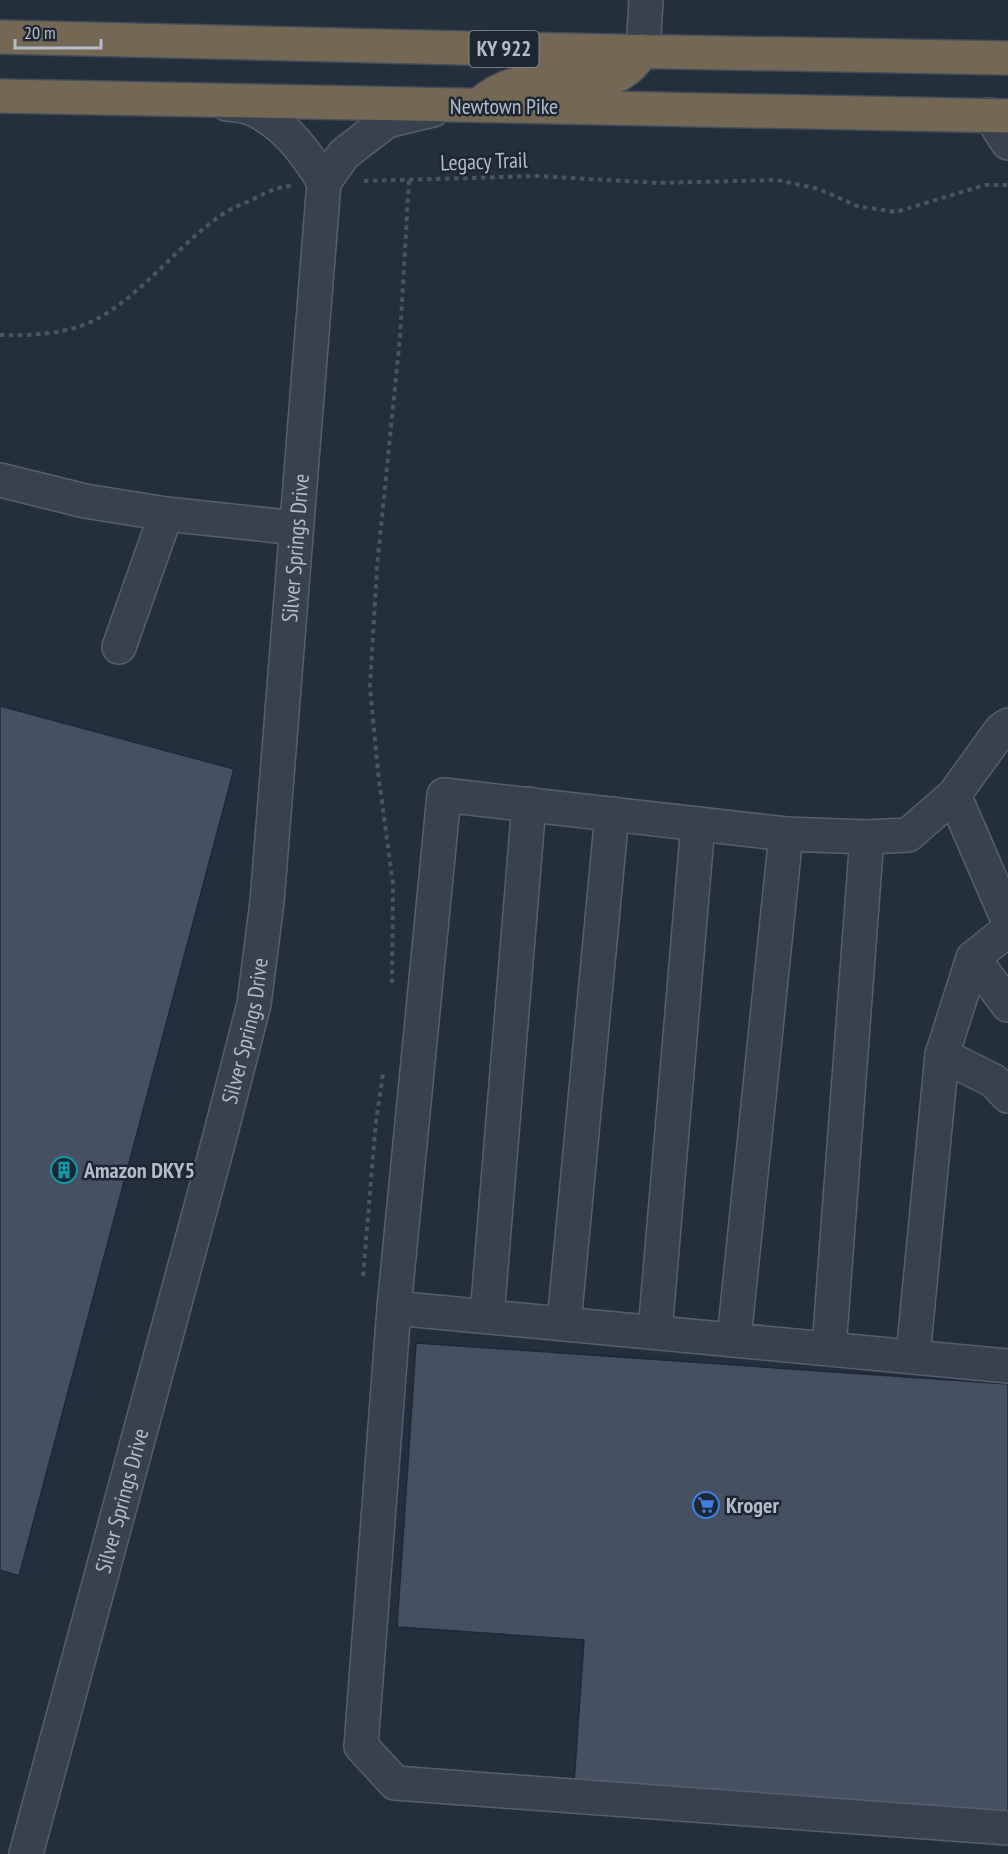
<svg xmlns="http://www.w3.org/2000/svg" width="1008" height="1854" viewBox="0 0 1008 1854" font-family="'PT Sans Narrow',sans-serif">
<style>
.building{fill:#455162;stroke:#1f2835;stroke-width:1.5}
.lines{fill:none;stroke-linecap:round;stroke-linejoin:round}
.minor-casing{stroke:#565f6c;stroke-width:36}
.highway-casing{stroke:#434c59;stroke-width:36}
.path{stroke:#44595c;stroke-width:4;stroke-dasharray:4.5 4.5;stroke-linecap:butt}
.minor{stroke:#38414e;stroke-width:33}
.highway{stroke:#746855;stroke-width:33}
.labels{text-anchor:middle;stroke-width:5;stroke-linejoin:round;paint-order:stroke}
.shield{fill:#1d2633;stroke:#878f9c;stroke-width:1.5}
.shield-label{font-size:21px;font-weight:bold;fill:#b4bcc9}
.street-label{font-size:22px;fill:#b4bcc9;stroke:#1d2633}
.poi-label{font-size:22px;font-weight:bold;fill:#b4bcc9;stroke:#1d2633;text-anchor:start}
</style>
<rect width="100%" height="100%" fill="#242f3e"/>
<path class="building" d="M 0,706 L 234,769 L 19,1576 L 0,1570 Z
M 416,1343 L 1008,1384 L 1008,1814 L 574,1783 L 584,1640 L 397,1627 Z"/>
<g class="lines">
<defs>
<g id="minor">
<path d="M 643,51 L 646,0"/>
<path d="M 227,104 C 236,105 247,106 255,110 C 287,126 306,153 324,182"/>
<path d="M 990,115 L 1008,143"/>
<path d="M 0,480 L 85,501 L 166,514 L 296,528"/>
<path d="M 119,647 L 166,514"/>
<path d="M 1008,725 L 1001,730 L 954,795 L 1008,920"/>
<path d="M 1008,930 L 973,958 L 1008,1005"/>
<path d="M 973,958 L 942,1055 L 994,1081 L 1008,1096"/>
<path d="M 394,1308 L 444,795 L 786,834 L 867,837 L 908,835 L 954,795"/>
<path d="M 487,1316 L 529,804"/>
<path d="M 564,1323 L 612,814"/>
<path d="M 655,1332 L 698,824"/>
<path d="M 734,1339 L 786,834"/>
<path d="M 829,1348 L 867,837"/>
<path d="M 913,1356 L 942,1055"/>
<path d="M 1008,1366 L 394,1308 L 361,1746 L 395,1783 L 1008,1828"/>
<path id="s1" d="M 26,1854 L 219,1140 L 254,1004 L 267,902 L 324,182 L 344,154 L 387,121 L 433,110"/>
</g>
<path id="highway" d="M 0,37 L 505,49 L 1008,58
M 0,96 L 1008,116
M 480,104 C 511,76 550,79 589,78 C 598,78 609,80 616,76 C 629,70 635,62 643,51"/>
</defs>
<use href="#minor" class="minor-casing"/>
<use href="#highway" class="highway-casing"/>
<path class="path" d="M 364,181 L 538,176 L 658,183 L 777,180 L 819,189 L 857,206 L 896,212 L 985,185 L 1008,185
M 0,335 C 31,336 67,334 95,320 C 144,294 177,245 223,214 C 232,208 242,204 252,200 C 265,193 276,187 291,186
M 392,983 L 393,884 L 378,772 L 370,687 L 377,567 L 400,337 L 409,180
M 363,1276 L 376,1121 L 383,1074"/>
<use href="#minor" class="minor"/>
<use href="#highway" class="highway"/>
</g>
<defs>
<symbol id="building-ring" viewBox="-11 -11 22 22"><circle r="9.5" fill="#1d2633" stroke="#0f9aa8" stroke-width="1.5"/><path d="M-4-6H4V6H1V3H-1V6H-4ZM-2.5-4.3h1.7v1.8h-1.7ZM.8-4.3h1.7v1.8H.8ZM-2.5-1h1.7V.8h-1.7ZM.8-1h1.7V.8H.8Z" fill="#0f9aa8"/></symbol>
<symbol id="supermarket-ring" viewBox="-11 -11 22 22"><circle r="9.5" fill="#1d2633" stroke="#3f7fe0" stroke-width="1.5"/><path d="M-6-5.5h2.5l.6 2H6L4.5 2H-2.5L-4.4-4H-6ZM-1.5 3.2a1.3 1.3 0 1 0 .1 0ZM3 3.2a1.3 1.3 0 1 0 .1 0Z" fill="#3f7fe0"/></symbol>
</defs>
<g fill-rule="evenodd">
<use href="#building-ring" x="49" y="1155" width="30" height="30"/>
<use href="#supermarket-ring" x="691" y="1490" width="30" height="30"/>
</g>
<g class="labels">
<rect class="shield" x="469.5" y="31" width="69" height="36" rx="4.5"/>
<g class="shield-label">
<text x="504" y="56">KY 922</text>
</g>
<g class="street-label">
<text x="504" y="114">Newtown Pike</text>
<text transform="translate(484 161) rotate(-2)" y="8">Legacy Trail</text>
<text dy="8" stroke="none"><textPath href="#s1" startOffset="1338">Silver Springs Drive</textPath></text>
<text dy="8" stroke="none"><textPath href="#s1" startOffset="852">Silver Springs Drive</textPath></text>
<text dy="8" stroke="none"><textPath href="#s1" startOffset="366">Silver Springs Drive</textPath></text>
</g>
<g class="poi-label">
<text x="84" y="1178">Amazon DKY5</text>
<text x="726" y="1513">Kroger</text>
</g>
</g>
<path d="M15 39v9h86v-9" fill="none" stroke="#b4bcc9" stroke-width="3"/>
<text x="24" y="39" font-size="18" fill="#b4bcc9" stroke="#1d2633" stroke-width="4.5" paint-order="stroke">20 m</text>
</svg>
